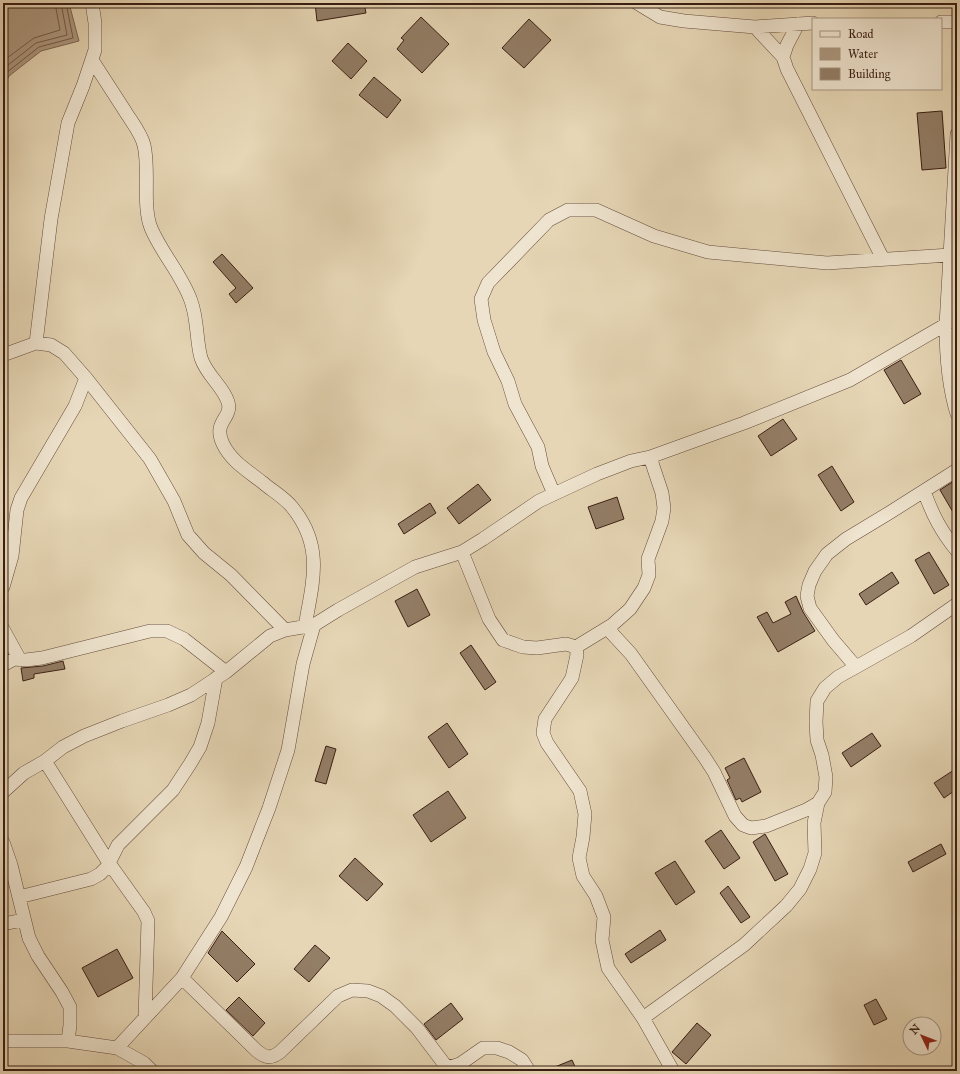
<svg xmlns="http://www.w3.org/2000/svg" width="960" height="1074" viewBox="0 0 960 1074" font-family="'IM FELL Great Primer',serif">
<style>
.water{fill:#ac977e;stroke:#7e6753}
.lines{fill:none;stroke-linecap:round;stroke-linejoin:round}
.shore{stroke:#735a48;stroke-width:1}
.building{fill:#937e67;stroke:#3a1e13}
.street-casing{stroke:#654c3c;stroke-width:14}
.street{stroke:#efe4cf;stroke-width:13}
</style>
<rect width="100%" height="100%" fill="#e6d6b5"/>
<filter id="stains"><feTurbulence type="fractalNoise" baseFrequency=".005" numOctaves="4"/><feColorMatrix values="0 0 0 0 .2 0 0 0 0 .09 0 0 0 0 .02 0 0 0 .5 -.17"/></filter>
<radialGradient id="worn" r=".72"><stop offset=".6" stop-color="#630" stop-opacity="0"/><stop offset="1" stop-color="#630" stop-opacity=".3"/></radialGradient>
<path class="water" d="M 3,3 L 69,3 L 79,41 L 41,51 L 9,76 L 3,88 Z"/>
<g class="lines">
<path class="shore" d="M 3,61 L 34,38 L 60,30 L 55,3
M 3,69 L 36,43 L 67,35 L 61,3
M 3,78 L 6,73 L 39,47 L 73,38 L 66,3"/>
</g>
<path class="building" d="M 315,3 L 364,3 L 366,13 L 317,21 Z
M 421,17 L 449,44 L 422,73 L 397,49 L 404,40 L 401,38 Z
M 529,19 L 551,40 L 524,68 L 502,48 Z
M 348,43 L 367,61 L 351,79 L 332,61 Z
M 374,77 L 401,100 L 387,118 L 359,95 Z
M 942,111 L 946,168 L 922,170 L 917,113 Z
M 222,254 L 253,288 L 236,303 L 229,294 L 236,288 L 213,262 Z
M 901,360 L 921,394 L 904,404 L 884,370 Z
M 783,419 L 797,439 L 771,456 L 758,436 Z
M 832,466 L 854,502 L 841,511 L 818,475 Z
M 957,479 L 957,519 L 940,490 Z
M 478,484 L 491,500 L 459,524 L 447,508 Z
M 617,497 L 624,519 L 596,529 L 588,507 Z
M 430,503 L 436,513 L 404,534 L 398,524 Z
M 929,552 L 949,585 L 934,594 L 915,560 Z
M 892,572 L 899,583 L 866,605 L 859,594 Z
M 417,589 L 430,615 L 408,627 L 395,601 Z
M 796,596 L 803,612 L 815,631 L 778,652 L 757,617 L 767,612 L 773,623 L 791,614 L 785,602 Z
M 471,645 L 496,682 L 485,690 L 460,653 Z
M 63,661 L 65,669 L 34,674 L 34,678 L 23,681 L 21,668 L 43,666 Z
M 447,723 L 468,754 L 449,768 L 428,737 Z
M 872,733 L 881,746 L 851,767 L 842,753 Z
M 326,746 L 336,749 L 326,784 L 315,781 Z
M 744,758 L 761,792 L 742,802 L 740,798 L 736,800 L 727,780 L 730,778 L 725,768 Z
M 957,768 L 957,789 L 944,798 L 934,783 Z
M 448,791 L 466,818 L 431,842 L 413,815 Z
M 721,830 L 740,858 L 724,869 L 705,841 Z
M 765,834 L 788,874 L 775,881 L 753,842 Z
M 941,844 L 946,854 L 913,872 L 908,862 Z
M 355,858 L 383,884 L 367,901 L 339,876 Z
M 675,861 L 695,892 L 676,905 L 655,873 Z
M 728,886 L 750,917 L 741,923 L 720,893 Z
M 660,930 L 666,940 L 631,963 L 625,954 Z
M 222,931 L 255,964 L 237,982 L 208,953 Z
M 315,945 L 330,958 L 309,982 L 294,969 Z
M 117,949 L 133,978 L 98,997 L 82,968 Z
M 239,997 L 265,1023 L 253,1036 L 226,1010 Z
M 876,999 L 887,1019 L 874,1025 L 864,1005 Z
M 451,1003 L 463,1019 L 436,1040 L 424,1024 Z
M 697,1023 L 711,1035 L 686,1064 L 672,1052 Z
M 572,1060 L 577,1071 L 545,1071 Z"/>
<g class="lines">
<defs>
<path id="street" d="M 637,3 L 660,17 L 684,21 L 755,27 L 813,23
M 941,22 L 957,22
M 755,27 L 783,57 L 787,69 L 883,259
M 783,57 L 787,45 L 798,24
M 92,60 C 103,77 114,94 125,111 C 131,121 141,133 144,145 C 150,171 142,205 151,228 C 162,254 182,275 191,301 C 198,320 196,340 201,358 C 207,376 223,386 228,402 C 233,419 212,421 223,444 C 231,461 248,471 262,482 C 271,490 284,497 292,507 C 324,546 313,581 305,626
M 957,134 L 946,325 C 946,356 948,385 957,414
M 36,343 L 51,345 L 64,353 L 86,378 L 150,459 L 174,501 L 188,535 L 204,553 L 231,575 L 285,630
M 3,355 L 36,343 L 51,219 L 68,123 L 83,86 L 95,50 L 95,23 L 92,3
M 924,491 C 933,516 941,531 957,551
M 554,494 L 542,466 L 538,447 L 515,404 L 508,381 L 494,352 L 484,320 L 481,299 L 488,283 L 549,220 L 568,210 L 596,210 L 654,236 L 708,252 L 827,263 L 950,255
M 462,552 L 489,619 L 503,640 L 523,647 L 537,648 L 566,644 L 576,647 L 577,655 L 572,678 L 545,719 L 543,733 L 547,743 L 580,791 L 585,814 L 583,837 L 579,858 L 583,876 L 596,896 L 604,917 L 602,940 L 608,968 L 643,1018 L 673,1071
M 3,587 L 12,556 L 17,510 L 21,498 L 75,406 L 86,378
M 607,628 L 631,654 L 705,758 L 714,772 L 735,816 L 743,825 L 751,828 L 766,826 L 806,810 L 818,803 L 825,792 L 826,777 L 822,755 L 817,740 L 816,722 L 817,701 L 825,688 L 838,677 L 856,667 L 833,640 L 810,608 L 807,596 L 809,585 L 815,571 L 827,554 L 846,539 L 889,513 L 957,470
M 3,629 L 20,660
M 576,647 L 612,625 L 630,609 L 644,588 L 649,575 L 648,559 L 662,521 L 664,508 L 662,493 L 650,457
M 3,665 L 14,659 L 26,660 L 42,658 L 150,631 L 167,631 L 184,639 L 226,672
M 856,667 L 911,636 L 957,604
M 45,761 L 109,863 L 144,912 L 148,921 L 145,1018
M 3,792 L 24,773 L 45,761 L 63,747 L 84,736 L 122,721 L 168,705 L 191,695 L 226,672 L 270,636 L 285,630 L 314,625
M 3,842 L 11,865 L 29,938 L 38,956 L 62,992 L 70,1007 L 70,1025 L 68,1041
M 19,897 L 91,879 L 100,874 L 107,867 L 118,845 L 173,790 L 190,764 L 200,747 L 208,723 L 216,678
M 3,924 L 23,920
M 182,978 L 257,1051 C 266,1058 271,1059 280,1052 L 338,996 L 352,990 L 368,991 L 381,996 L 395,1006 L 417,1028 L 445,1065 L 451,1067 L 460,1064 L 483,1048 L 497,1048 L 509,1052 L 522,1060 L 529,1071
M 643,1018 L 744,945 L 786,906 L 800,889 L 810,869 L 815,853 L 814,823 L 818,803
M 3,1041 L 68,1041 L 117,1048 L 144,1063 L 152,1071
M 117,1048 L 182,978 L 221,917 L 246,867 L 269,808 L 288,750 L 303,664 L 314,625 L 338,610 L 415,567 L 462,552 L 483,539 L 539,501 L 554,494 L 597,474 L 631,461 L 650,457 L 744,423 L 850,380 L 957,318"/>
</defs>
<use href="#street" class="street-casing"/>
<use href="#street" class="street"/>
</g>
<rect width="960" height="1074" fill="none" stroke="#e6d6b5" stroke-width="16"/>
<rect x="4" y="4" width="952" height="1066" fill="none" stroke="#3a1e13" stroke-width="2"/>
<rect x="8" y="8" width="944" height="1058" fill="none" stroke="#3a1e13"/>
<rect x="812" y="18" width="130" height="72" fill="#efe4cf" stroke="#a79584"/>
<rect x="820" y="31" width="20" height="6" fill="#efe4cf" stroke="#a79584"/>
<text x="848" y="38" font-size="12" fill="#3a1e13">Road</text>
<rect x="820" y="48" width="20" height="12" fill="#ac977e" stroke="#a79584"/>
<text x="848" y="58" font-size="12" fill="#3a1e13">Water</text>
<rect x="820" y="68" width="20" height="12" fill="#937e67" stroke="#a79584"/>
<text x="848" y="78" font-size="12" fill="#3a1e13">Building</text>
<g transform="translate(922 1036) rotate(313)"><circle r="19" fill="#efe4cf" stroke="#a79584"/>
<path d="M0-3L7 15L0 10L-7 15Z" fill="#8f2418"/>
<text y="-6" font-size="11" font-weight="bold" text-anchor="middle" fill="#3a1e13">N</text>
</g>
<rect width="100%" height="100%" filter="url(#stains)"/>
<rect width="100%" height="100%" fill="url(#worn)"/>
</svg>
